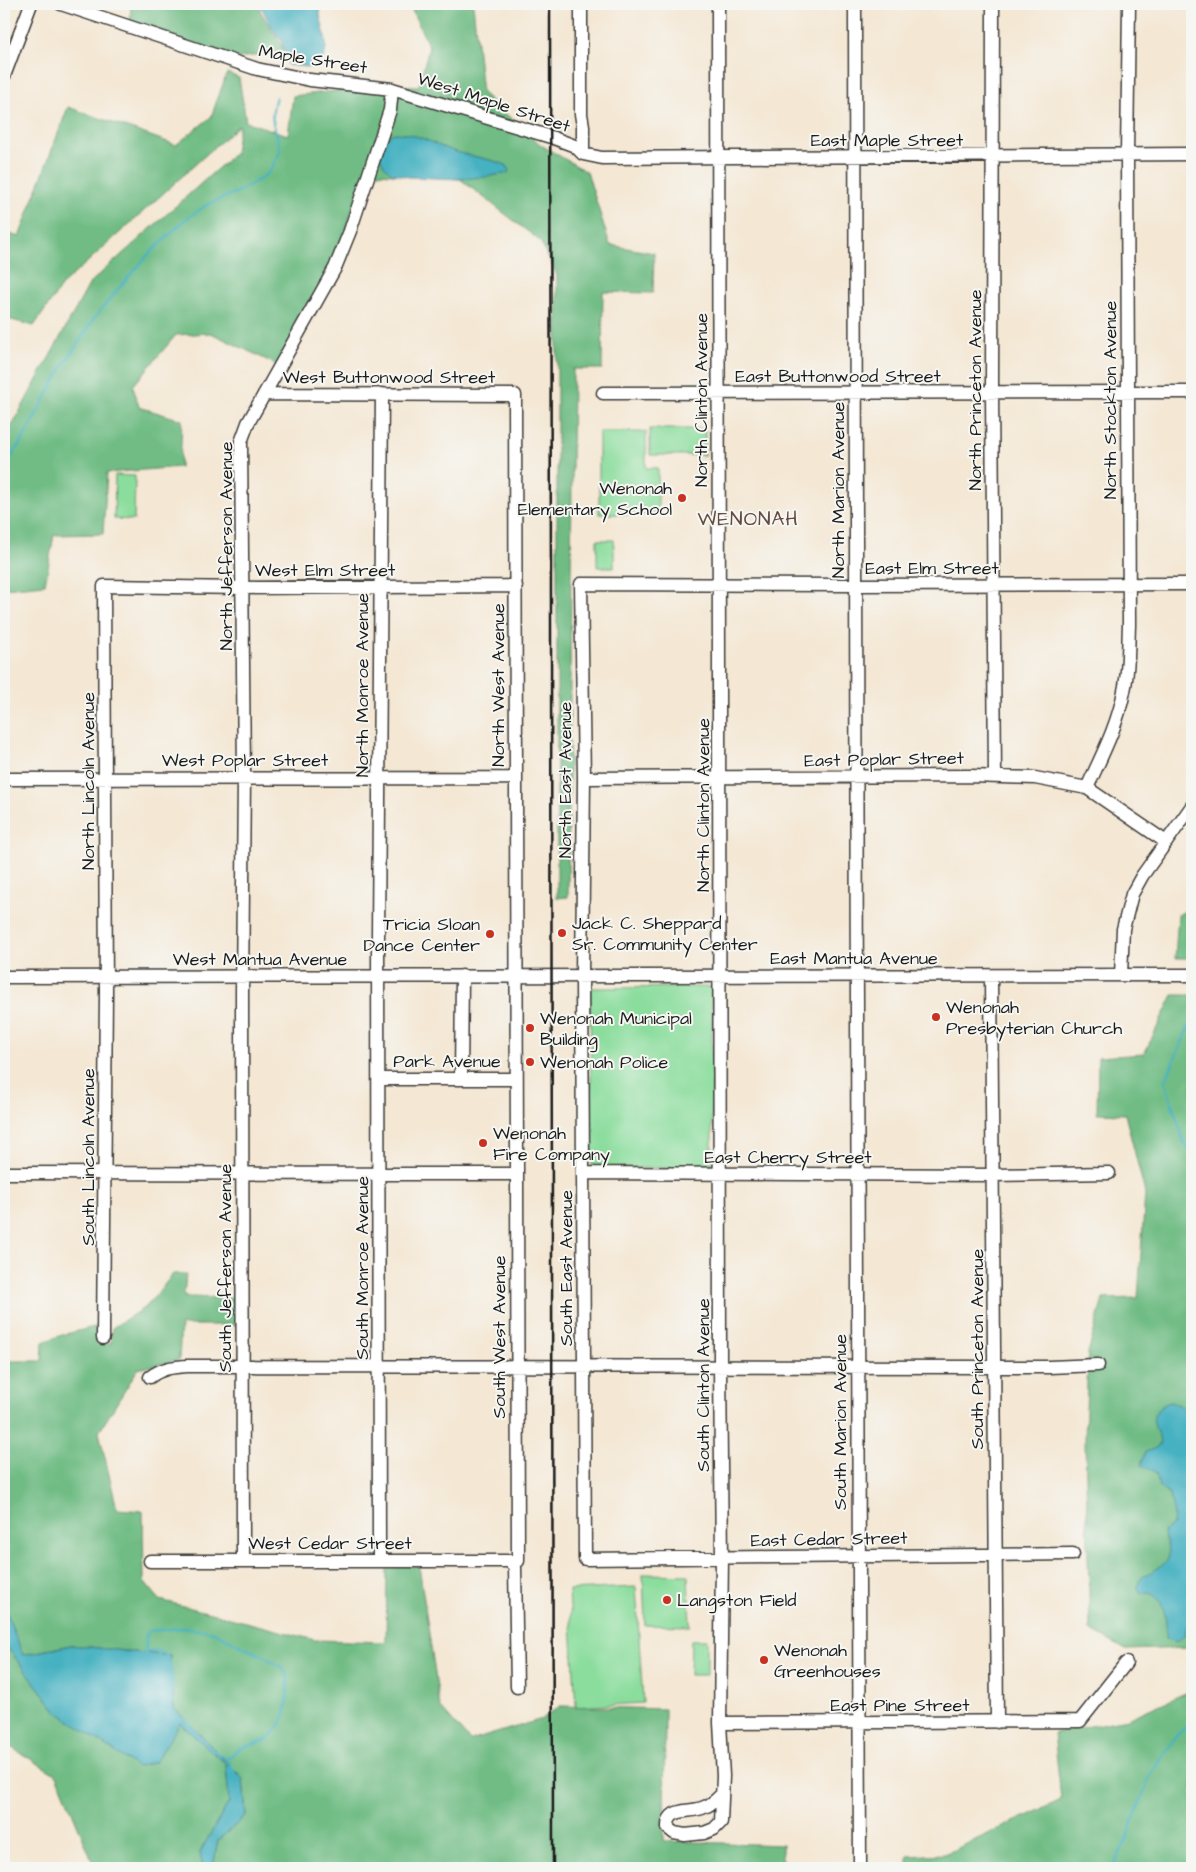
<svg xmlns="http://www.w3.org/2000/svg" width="1196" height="1872" viewBox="0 0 1196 1872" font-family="'Architects Daughter',sans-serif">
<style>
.green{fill:#8bdd9d;stroke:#547c5c}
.forest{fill:#70bc84;stroke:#466c50}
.water{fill:#44b1c1;stroke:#30666e}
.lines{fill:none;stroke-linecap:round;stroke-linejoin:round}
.stream{stroke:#44b1c1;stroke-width:2.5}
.minor-casing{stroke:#3c3a37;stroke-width:15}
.minor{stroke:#fff;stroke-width:12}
.rail{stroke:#1c1c1c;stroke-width:2.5}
.poi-dot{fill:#c8321e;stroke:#f6f6f2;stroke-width:2}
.labels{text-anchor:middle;stroke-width:4;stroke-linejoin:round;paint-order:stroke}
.street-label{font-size:18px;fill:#1c1c1c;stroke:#f6f6f2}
.poi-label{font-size:18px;fill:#1c1c1c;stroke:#f6f6f2;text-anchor:start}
.quarter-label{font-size:20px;letter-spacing:1px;fill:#664b41;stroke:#f6f6f2}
</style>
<rect width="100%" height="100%" fill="#f6f6f2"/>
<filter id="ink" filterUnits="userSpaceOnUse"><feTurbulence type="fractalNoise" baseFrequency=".02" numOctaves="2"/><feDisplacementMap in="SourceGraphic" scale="10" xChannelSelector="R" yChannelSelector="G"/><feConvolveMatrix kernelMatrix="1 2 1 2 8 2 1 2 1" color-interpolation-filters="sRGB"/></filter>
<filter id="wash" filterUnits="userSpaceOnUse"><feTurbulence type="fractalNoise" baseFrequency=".0096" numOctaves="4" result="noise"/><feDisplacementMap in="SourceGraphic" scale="20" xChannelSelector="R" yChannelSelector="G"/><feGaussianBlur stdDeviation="1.12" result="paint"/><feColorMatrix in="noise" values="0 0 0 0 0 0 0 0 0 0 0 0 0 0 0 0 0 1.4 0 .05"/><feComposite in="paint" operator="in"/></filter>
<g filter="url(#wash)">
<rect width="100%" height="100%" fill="#f4e7d3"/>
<path class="green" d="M 650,429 L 705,429 L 705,455 L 650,455 Z
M 599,432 L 646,432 L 646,468 L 658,468 L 658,515 L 599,514 Z
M 115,475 L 135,476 L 134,520 L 114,519 Z
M 597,540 L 614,540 L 614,567 L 597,567 Z
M 712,987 L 712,1168 L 592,1168 L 590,988 Z
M 643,1574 L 688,1575 L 690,1626 L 645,1625 Z
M 636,1587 L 643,1703 L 576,1707 L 569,1590 Z
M 691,1640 L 707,1640 L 707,1675 L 690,1675 Z"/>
<path class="forest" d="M 131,4 L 256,4 L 285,51 L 232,59 L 130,25 Z
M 409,4 L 473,4 L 482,93 L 541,145 L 587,172 L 610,245 L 654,253 L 653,293 L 603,292 L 602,369 L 573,369 L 568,897 L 557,898 L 557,275 L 540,241 L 460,179 L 365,172 L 330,277 L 277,365 L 211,333 L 176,335 L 133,386 L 139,407 L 182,420 L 180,467 L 107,473 L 103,534 L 54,535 L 45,584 L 4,588 L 4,440 L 90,283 L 235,153 L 239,125 L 63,284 L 34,326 L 4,318 L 4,265 L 9,250 L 4,248 L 4,232 L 19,237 L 68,107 L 176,145 L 211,117 L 227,73 L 239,78 L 246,122 L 288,135 L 293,96 L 385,85 L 419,86 L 429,47 Z
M 1192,907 L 1192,958 L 1175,958 L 1178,915 Z
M 1173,995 L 1192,995 L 1192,1648 L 1126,1650 L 1090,1630 L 1085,1440 L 1088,1353 L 1103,1299 L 1138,1298 L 1145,1193 L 1125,1114 L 1097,1113 L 1098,1057 L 1144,1054 Z
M 173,1274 L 186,1274 L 184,1297 L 241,1298 L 240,1325 L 181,1325 L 179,1360 L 138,1369 L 99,1432 L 117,1509 L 143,1511 L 144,1581 L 160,1600 L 315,1640 L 386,1642 L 387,1566 L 419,1566 L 440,1707 L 470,1741 L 542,1719 L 560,1706 L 665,1709 L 664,1841 L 782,1845 L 782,1868 L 213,1868 L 218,1840 L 246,1816 L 243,1779 L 174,1708 L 170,1656 L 71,1645 L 22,1655 L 4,1606 L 4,1361 L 42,1361 L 43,1342 L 62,1335 L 98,1326 L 98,1339 L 111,1344 L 112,1328 L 147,1306 Z
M 4,1643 L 57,1712 L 155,1762 L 180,1722 L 226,1764 L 229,1802 L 200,1852 L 203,1868 L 95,1868 L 57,1775 L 4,1743 Z
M 1192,1688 L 1192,1868 L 908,1868 L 908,1856 L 945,1854 L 1061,1800 L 1054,1733 L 1127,1719 L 1192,1690 Z"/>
<path class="water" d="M 256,4 L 319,4 C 319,28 336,46 317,68 L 288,65 L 282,42 L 271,26 L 263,10 Z
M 394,133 C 415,132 431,143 450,150 C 468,156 488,158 506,165 L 509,171 L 508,173 L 485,177 L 460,179 L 409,177 L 391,173 L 384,166 L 380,157 L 384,139 Z
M 1170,1402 C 1183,1404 1191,1417 1192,1429 L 1186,1464 L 1192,1477 L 1192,1613 L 1184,1636 L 1176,1642 L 1166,1638 C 1167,1626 1166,1604 1155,1596 C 1151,1592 1145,1594 1140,1592 C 1130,1574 1162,1572 1168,1559 C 1172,1550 1164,1542 1164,1532 L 1173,1524 L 1174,1516 L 1170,1495 L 1159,1487 C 1156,1471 1157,1472 1141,1465 L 1145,1452 C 1149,1450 1156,1449 1159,1445 C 1164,1436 1138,1414 1170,1402 Z
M 4,1606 L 23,1655 L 71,1645 L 170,1656 L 174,1708 L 243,1779 L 246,1816 L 218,1840 L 213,1868 L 203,1868 L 200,1852 L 229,1802 L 226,1764 L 180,1723 L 155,1762 L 137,1767 L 57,1712 L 4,1643 Z"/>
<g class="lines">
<path class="stream" d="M 4,468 L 23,439 L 62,368 L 95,317 L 119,288 L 149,254 L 186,219 L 205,206 L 239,191 L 262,178 L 270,171 L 280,152 C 278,127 267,126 276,97
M 1192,1020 L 1165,1081 L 1184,1142 L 1192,1155
M 1180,1410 L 1192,1397
M 146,1651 L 146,1636 L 149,1631 L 182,1628 L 214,1632 L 239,1645 L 267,1658 L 282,1668 L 285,1672 L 288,1679 L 287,1705 L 285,1714 L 280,1725 L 267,1740 L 238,1749 L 228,1759
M 143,1656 C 149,1647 158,1650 166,1655 C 173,1667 173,1681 172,1694
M 184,1719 L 197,1733
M 214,1751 L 228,1759 L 234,1771
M 1113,1868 L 1126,1840 L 1150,1776 L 1161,1757 L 1179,1734 L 1192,1720"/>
</g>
</g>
<g filter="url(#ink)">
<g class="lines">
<defs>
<path id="minor" d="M 61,4 L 257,69 L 310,80 L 392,89 L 551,137 L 575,146 L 583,154 L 602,158 L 1192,154
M 581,4 L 581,114 L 583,126 L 583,154
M 718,4 L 720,1367 L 722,1558 L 720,1723 L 723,1776 L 721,1822 L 714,1829 L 704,1833 L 685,1835 L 674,1833 L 668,1828 C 667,1807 688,1813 702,1808 C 711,1805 715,1801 722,1794
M 855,4 C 857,625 856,1247 860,1868
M 993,4 L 992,392 L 995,776
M 4,76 L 31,4
M 603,393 L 1192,392
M 584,778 L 971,776 L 1035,778 L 1087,788 L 1166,842
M 4,779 L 516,778
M 1087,788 C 1101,757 1118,725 1124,691 C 1129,670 1128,647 1129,625 L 1127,155 L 1129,4
M 1121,975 L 1123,929 L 1132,894 L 1142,876 L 1192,806
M 991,976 L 997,1722
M 4,977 L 1192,975
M 379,1079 L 515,1079
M 461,1079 L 462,976
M 4,1173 L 515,1174
M 583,1173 L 993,1175 L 1109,1173
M 103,1338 L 106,993 L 104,586 L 243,588 L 516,586
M 150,1377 C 162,1368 172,1367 187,1366 L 1049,1367 L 1098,1365
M 1073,1554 L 585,1559 L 582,976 L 584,778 L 581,584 L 855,585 L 1192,584
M 243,1560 L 242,993 L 244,777 L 241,442 L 248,423 L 335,268 L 350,231 L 390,110 L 392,89
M 379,1560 L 378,936 L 382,394
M 150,1561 L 518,1561 C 515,1172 516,783 515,395 L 264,394
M 509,1561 L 515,1567 L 517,1687
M 720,1723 L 1080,1721 L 1126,1663"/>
</defs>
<use href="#minor" class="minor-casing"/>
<use href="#minor" class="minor"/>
<path class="rail" d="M 550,4 L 553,1868"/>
</g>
</g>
<g class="poi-dot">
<circle cx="682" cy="498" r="5"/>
<circle cx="562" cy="933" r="5"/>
<circle cx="490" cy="934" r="5"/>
<circle cx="936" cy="1017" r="5"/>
<circle cx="530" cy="1028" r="5"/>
<circle cx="530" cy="1062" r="5"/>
<circle cx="483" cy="1143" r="5"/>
<circle cx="667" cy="1600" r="5"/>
<circle cx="764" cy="1660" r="5"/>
</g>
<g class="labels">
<g class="street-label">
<text transform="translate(313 59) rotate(9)" y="6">Maple Street</text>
<text transform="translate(494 102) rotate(18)" y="6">West Maple Street</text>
<text x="887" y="146">East Maple Street</text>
<text x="838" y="382">East Buttonwood Street</text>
<text x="389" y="383">West Buttonwood Street</text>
<text transform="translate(975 390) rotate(-90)" y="6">North Princeton Avenue</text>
<text transform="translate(701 400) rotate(-90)" y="6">North Clinton Avenue</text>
<text transform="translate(1110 400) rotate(-90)" y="6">North Stockton Avenue</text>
<text transform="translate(838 490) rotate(-90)" y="6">North Marion Avenue</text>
<text transform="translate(226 546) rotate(-90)" y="6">North Jefferson Avenue</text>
<text x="932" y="574">East Elm Street</text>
<text x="325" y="576">West Elm Street</text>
<text transform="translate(362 685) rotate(-90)" y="6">North Monroe Avenue</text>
<text transform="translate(498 685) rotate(-90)" y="6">North West Avenue</text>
<text transform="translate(884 759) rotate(-1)" y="6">East Poplar Street</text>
<text x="245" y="766">West Poplar Street</text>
<text transform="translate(565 780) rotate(-90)" y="6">North East Avenue</text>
<text transform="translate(88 781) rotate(-90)" y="6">North Lincoln Avenue</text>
<text transform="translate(703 805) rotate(-90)" y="6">North Clinton Avenue</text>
<text x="854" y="964">East Mantua Avenue</text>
<text x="260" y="965">West Mantua Avenue</text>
<text x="447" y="1067">Park Avenue</text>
<text transform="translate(88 1157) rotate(-90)" y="6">South Lincoln Avenue</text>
<text x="788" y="1163">East Cherry Street</text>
<text transform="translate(225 1268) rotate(-90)" y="6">South Jefferson Avenue</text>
<text transform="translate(362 1268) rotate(-90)" y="6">South Monroe Avenue</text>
<text transform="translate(566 1268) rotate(-90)" y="6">South East Avenue</text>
<text transform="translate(499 1337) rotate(-90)" y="6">South West Avenue</text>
<text transform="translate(977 1349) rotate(-90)" y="6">South Princeton Avenue</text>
<text transform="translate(703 1385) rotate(-90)" y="6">South Clinton Avenue</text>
<text transform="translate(840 1422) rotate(-90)" y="6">South Marion Avenue</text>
<text transform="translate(829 1539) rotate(-1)" y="6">East Cedar Street</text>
<text x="330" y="1549">West Cedar Street</text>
<text x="900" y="1711">East Pine Street</text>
</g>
<g class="poi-label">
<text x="672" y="494" text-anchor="end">Wenonah<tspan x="672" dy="21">Elementary School</tspan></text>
<text x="572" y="929">Jack C. Sheppard<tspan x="572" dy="21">Sr. Community Center</tspan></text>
<text x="480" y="930" text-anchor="end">Tricia Sloan<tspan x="480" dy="21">Dance Center</tspan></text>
<text x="946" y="1013">Wenonah<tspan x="946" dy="21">Presbyterian Church</tspan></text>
<text x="540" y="1024">Wenonah Municipal<tspan x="540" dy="21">Building</tspan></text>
<text x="540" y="1068">Wenonah Police</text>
<text x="493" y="1139">Wenonah<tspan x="493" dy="21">Fire Company</tspan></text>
<text x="677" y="1606">Langston Field</text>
<text x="774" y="1656">Wenonah<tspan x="774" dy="21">Greenhouses</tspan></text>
</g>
<g class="quarter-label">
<text x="748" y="525">WENONAH</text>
</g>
</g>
<rect width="1196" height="1872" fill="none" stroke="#f6f6f2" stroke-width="20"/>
</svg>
